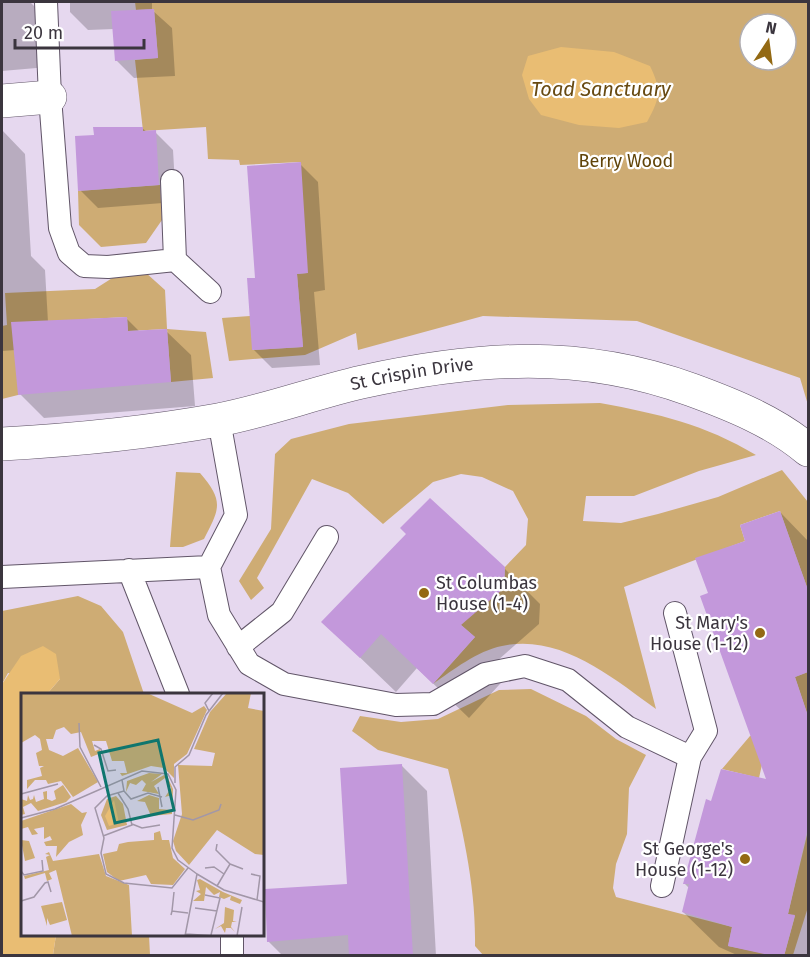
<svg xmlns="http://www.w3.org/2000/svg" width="810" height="957" viewBox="0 0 810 957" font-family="'Fira Sans',sans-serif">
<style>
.green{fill:#ceac74;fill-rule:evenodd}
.water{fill:#e9bd73}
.shadow{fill:#0003}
.building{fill:#c398db}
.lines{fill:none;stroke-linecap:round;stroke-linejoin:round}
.service-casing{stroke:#615568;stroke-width:24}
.minor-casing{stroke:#615568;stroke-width:34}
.service{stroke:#fff;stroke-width:22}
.minor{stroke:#fff;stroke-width:33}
.poi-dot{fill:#936913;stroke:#fff;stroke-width:2}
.labels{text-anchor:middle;stroke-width:4.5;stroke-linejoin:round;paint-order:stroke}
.park-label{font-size:18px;fill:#614408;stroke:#fff}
.street-label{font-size:18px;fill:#3b353e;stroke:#fff}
.poi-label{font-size:18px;fill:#3b353e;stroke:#fff;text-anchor:end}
.water-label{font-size:20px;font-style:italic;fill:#684a12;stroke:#fff}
.inset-road{fill:none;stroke:#a297a8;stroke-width:1.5}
.view{fill:#0f766e;fill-opacity:0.15;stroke:#0f766e;stroke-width:3}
.inset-edge{fill:none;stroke:#3b353e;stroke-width:3}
</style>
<rect width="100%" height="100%" fill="#e6d8ef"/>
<path class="green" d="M 135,2 L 808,2 L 808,405 L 800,378 L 637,321 L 483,316 L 358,350 L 356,333 L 305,355 L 229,361 L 222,318 L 250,316 L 253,350 L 303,347 L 297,274 L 307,273 L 300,162 L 240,165 L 239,160 L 208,159 L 206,127 L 143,131 L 135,60 L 158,58 L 154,9 L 136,10 ZM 750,24 L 786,24 L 786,60 L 750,60 Z
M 160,185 L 162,220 L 146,243 L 101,247 L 79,225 L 78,191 Z
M 145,272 L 165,290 L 167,329 L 206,332 L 213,378 L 171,382 L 167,329 L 128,331 L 127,317 L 87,319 L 18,395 L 2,399 L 2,326 L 7,325 L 5,293 L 95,289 L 117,275 Z
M 600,403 C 659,414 704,424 756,455 L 699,471 L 634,496 L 586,496 L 583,521 L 621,523 L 658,514 L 718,497 L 782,470 L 808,502 L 808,590 L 780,511 L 740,525 L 745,541 L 624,587 L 656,709 C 613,678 560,633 502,646 C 477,651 453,670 433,684 L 475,637 L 453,618 L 467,600 L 492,598 L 504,588 L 505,567 L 526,545 L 528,519 L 513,491 L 482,477 L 461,474 L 433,482 L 383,524 L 348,493 L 312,479 L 257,578 L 264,588 L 251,600 L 239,581 L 271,529 L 275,454 L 291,439 L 349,424 L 508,405 Z
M 176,472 L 200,473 C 224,501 220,508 204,539 L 183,547 L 170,547 Z
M 78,596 L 101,606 L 123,632 L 144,694 L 47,694 L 60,679 L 8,673 L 2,684 L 2,611 Z
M 808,672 L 808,750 L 767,742 L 759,778 L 722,769 L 750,736 L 808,716 L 795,677 Z
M 531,689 L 586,716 L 616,739 L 646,755 L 629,788 L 627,834 L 616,864 L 613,888 L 616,897 L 732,927 L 728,946 L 773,955 L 483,955 L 475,946 C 476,885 462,828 448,769 L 378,750 L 352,731 L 360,716 L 401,722 L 438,719 L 499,690 Z
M 807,835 L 808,907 L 793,955 L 784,956 L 795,916 L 788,914 Z
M 56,935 L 149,935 L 150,955 L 53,955 Z"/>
<path class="water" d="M 561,47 L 614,52 L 650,66 C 662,91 660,98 647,122 L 619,128 L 579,125 L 541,115 L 529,99 L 522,75 L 528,56 Z
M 43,646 L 56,654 L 60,679 L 47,694 L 22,694 L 22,934 L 56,935 L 53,955 L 2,955 L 2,684 L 21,656 Z"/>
<path class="shadow" d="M 2,2 L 30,2 L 46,18 L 48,67 L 2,71 Z
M 70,2 L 152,2 L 152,10 L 172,28 L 175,76 L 134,78 L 116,60 L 114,29 L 88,30 L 70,12 Z
M 142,128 L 147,132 L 155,132 L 173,150 L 176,202 L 98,208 L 80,190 Z
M 2,130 L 25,154 L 31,256 L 45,270 L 48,322 L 127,319 L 140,332 L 166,331 L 191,355 L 195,406 L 44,418 L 20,394 L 16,350 L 2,351 Z
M 300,164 L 318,182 L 325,290 L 314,292 L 320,365 L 272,368 L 254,350 L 256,279 Z
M 780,512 L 808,541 L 808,956 L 739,956 L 719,947 L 683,912 L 689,888 L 684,883 L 713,802 L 768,781 L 709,594 L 747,541 Z
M 504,568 L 540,604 L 539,624 L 497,661 L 509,674 L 469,718 L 417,668 L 396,692 L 323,622 Z
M 402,766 L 427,791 L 436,956 L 283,956 L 268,941 L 349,885 Z"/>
<path class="building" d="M 154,9 L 158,58 L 115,61 L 111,11 Z
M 93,127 L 143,127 L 143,131 L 156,130 L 159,185 L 78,191 L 75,136 L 94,135 Z
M 301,162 L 308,273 L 297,274 L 303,347 L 252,350 L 247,278 L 255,278 L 247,166 Z
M 127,317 L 128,331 L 167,329 L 171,382 L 18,395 L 11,322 Z
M 430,498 L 505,567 L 504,588 L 461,625 L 475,637 L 433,684 L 381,634 L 360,658 L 321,622 L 406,534 L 400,528 Z
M 780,511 L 808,590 L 808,672 L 795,677 L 808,716 L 808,827 L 788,914 L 795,915 L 784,956 L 773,956 L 728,946 L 732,927 L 682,912 L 689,884 L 683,884 L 706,799 L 711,801 L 721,769 L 766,779 L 700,596 L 708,593 L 695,558 L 745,541 L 740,525 Z
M 402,764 L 413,956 L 349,956 L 348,935 L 267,942 L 265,889 L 347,884 L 340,768 Z"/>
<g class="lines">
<defs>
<path id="service" d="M 46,2 L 50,97 L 60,228 L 69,253 L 84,266 L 108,267 L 175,260
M 172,181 L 175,260 L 210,292
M 209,567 L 219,615 L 249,664 L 284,684 L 396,705 L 433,704 L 485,674 L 525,666 L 568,680 L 627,727 L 690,757
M 129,570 L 178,694
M 2,577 L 209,567 L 236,515 L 219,420
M 238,647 L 282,612 L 327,537
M 662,886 L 690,757 L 706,731 L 675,613
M 232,934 L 232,956"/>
<g id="minor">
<path d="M 2,101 L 50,97"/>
<path id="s1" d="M 2,444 C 74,440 146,433 218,420 C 266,411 314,393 362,382 C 477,357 580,349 692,390 C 733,405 775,422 808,450"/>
</g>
</defs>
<use href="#service" class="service-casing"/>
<use href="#minor" class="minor-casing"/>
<use href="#service" class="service"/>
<use href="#minor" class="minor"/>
</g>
<g class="poi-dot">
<circle cx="424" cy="593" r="6"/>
<circle cx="760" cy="633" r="6"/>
<circle cx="745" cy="859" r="6"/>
</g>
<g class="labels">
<g class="park-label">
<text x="626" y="167">Berry Wood</text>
</g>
<g class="street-label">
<text dy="6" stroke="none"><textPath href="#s1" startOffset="417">St Crispin Drive</textPath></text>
</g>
<g class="poi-label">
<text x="436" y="589" text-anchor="start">St Columbas<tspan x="436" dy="21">House (1-4)</tspan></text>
<text x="748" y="629">St Mary's<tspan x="748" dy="21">House (1-12)</tspan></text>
<text x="733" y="855">St George's<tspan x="733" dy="21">House (1-12)</tspan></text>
</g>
<g class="water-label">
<text x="601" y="96">Toad Sanctuary</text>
</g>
</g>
<g transform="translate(21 693)">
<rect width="243" height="243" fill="#e6d8ef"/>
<path d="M 0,0 L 126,0 L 171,20 L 183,13 L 186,17 L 166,61 L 153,71 L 153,85 L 143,75 L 130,73 L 101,83 L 99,80 L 106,80 L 103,68 L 91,68 L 85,48 L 71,48 L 74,58 L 79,56 L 80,60 L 70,64 L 60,39 L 50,41 L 43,34 L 35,37 L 32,46 L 25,46 L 28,57 L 42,63 L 57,55 L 77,89 L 52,104 L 40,88 L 27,91 L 25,87 L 14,87 L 6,96 L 6,87 L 21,83 L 19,75 L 23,73 L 18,73 L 15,60 L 21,57 L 19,46 L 14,42 L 0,50 ZM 206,0 L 230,0 L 227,15 L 243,18 L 243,162 L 234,161 L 196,137 L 168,172 L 155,158 L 152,148 L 161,121 L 157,72 L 191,73 L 194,60 L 173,56 L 189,19 ZM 128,80 L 141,81 L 130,89 L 143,82 L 147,85 L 152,96 L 151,121 L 130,123 L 124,109 L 116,108 L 128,102 L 138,105 L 138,116 L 151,117 L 151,102 L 144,104 L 150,95 L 144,85 L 133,93 L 138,101 L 121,98 L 125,91 L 121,87 L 115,92 L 109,90 L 105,99 L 106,88 ZM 42,92 L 50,104 L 45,109 L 17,118 L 10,110 L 2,114 L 4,121 L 0,122 L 0,106 L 6,108 L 7,102 L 9,107 L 12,106 L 13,102 L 15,109 L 23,106 L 22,99 L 26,98 L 26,106 L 31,108 L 35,106 L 33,98 ZM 95,103 L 102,111 L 106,132 L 86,137 L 80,122 L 86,106 ZM 50,111 L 61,120 L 66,119 L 60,132 L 62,142 L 48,149 L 35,164 L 36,153 L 25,153 L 23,149 L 31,147 L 29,143 L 23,146 L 23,134 L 13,136 L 17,141 L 11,142 L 7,134 L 0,136 L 0,128 ZM 139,138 L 141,147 L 148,147 L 152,165 L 164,176 L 152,192 L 130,191 L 125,182 L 98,188 L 86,179 L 82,161 L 96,158 L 98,151 L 107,149 L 133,147 L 133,140 ZM 0,147 L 8,148 L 14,165 L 4,168 ZM 28,159 L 32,168 L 78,161 L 85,183 L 108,192 L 111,243 L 51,243 L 35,177 L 28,180 L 31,186 L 26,188 L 24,180 L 4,186 L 3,183 L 28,177 L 25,164 L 29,162 L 24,161 ZM 179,186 L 202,199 L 221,207 L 219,211 L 209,207 L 210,203 L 203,206 L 198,204 L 199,199 L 193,202 L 185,194 L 183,208 L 172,208 L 180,201 L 175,198 L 179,197 L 176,187 ZM 41,209 L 46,227 L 29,232 L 26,225 L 26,233 L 20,213 ZM 204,214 L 213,217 L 212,228 L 216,229 L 211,229 L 210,234 L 214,239 L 210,235 L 205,235 L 204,240 L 200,233 L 194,236 L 203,230 Z" fill="#ceac74"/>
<path d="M 93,107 L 98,130 L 88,133 L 84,123 Z" fill="#e9bd73"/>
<path class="inset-road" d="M 188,18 L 184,10 L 192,0M 58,30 L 59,54M 73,52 L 80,56 L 87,78 L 95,77M 59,54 L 80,94M 101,87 L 103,98 L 86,103 L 74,115 L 83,145 L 80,160 L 85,181 L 103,190 L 151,195 L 167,175M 154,90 L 154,74 L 168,62 L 185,22 L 202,0M 137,94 L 141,114M 103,98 L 110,106 L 127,100 L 141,104M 0,101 L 37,91M 154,122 L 172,127 L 198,117 L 200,111M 0,125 L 34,116 L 121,78 L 147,81 L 155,97 L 151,155 L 157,167 L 176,181 L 164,243M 111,131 L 121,135 L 139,132M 82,143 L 111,132 L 107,116 L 97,100M 196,151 L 195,157 L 209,171M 184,175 L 193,174 L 203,181M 0,178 L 3,182 L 22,178 L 21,167M 176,181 L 203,197 L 243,209M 230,181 L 239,183 L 236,207M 196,193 L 209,171 L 222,176M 184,202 L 199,205 L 190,242M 0,208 L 13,204 L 24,190 L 27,189 L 30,199M 174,215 L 196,218M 151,218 L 153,199M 150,222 L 151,218 L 167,220M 165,241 L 195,243M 216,243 L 221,214"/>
<path class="view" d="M 137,47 L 153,117 L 94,130 L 78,60 Z"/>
<rect width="243" height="243" class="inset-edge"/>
</g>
<rect width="810" height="957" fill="none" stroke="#3b353e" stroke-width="6"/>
<g transform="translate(768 42) rotate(13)"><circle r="28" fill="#ffffff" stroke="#b1aeb2" stroke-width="1.5"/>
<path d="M0-4.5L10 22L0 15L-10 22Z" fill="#936913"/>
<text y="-9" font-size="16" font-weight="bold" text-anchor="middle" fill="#3b353e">N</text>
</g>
<path d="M15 39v9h129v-9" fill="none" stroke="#3b353e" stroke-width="3"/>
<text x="24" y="39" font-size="18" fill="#3b353e" stroke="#ffffff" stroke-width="4.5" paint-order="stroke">20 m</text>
</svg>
